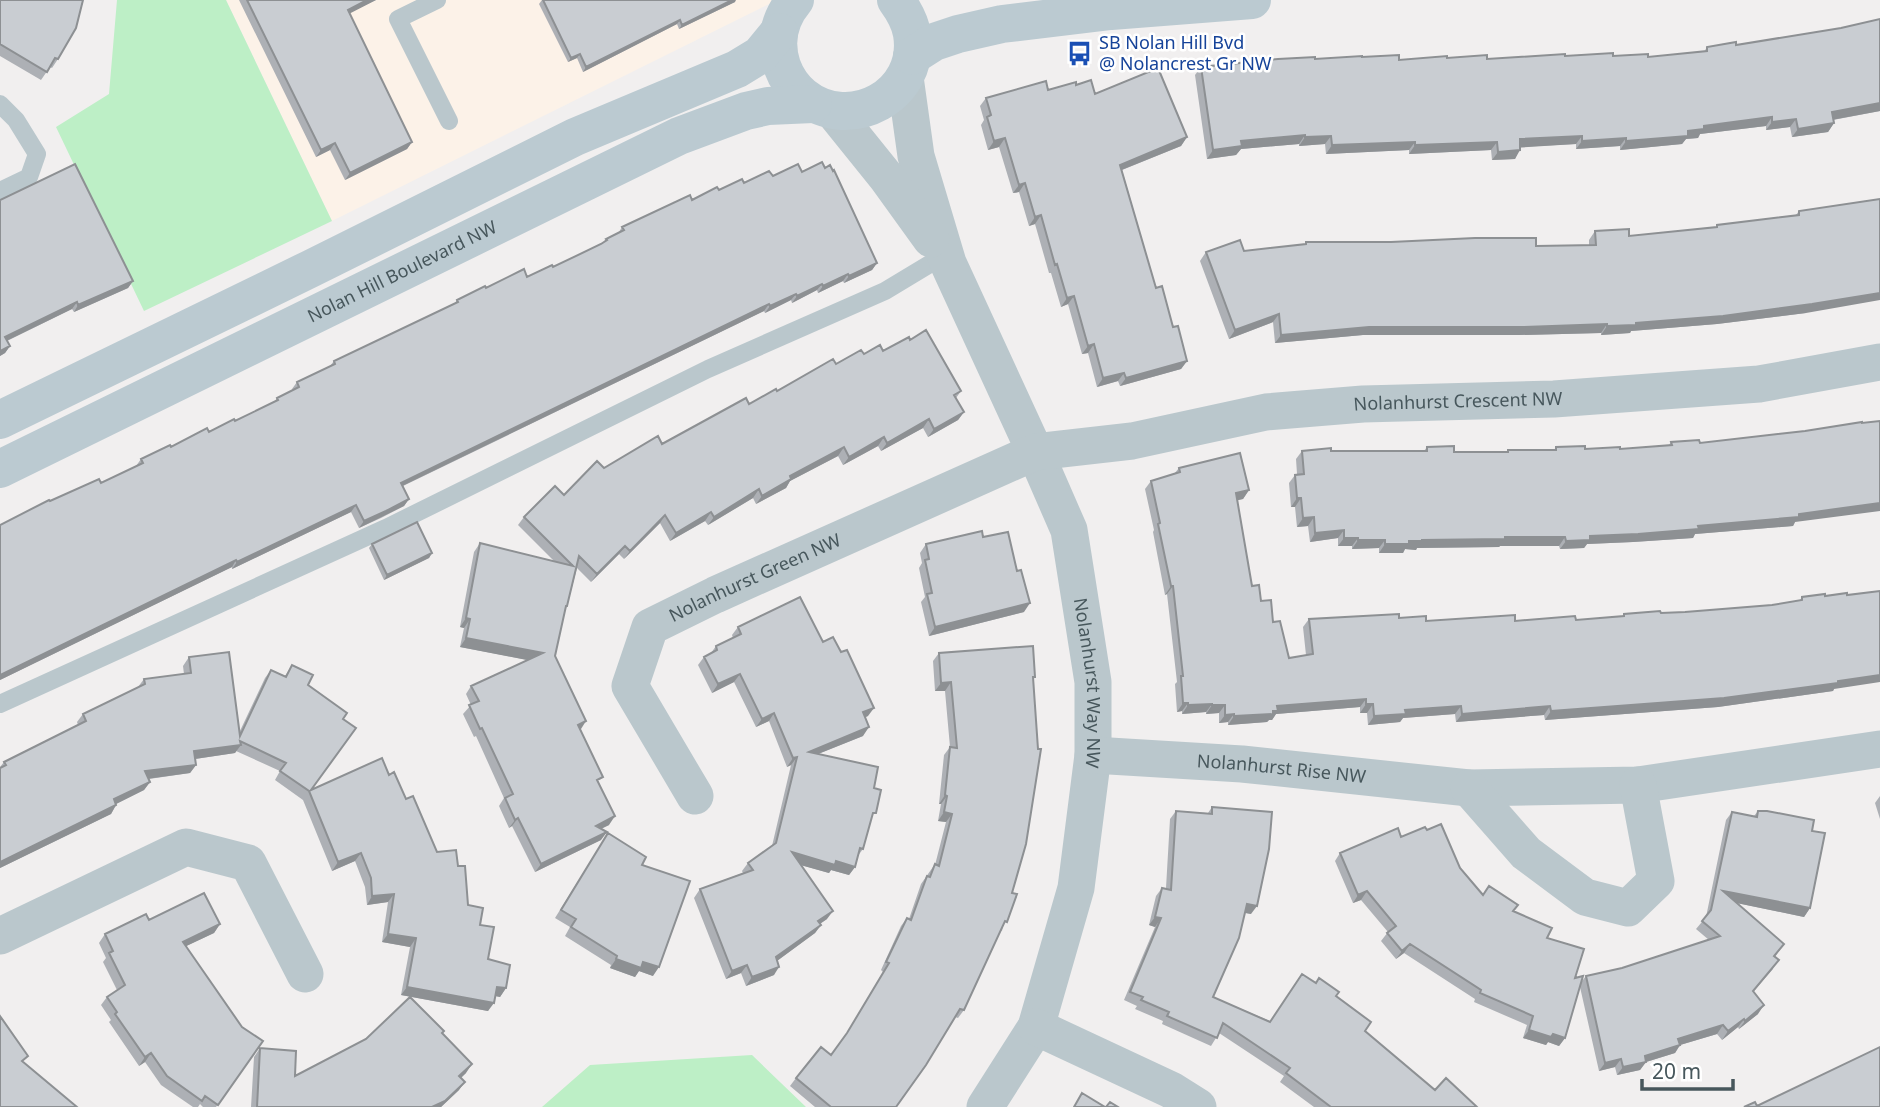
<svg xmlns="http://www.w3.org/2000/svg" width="1880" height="1107" viewBox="0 0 1880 1107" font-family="'Noto Sans',sans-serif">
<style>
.commercial{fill:#fcf2e8}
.green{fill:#bdefc6}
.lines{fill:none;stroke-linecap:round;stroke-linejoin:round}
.lane{stroke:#bac7cc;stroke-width:18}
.street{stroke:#bac7cc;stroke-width:37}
.secondary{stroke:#bbcad1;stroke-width:38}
.wall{fill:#adb0b5}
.shaded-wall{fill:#8d9093}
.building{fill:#c9cdd2;stroke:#8d9093;stroke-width:2}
.labels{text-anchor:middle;stroke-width:5;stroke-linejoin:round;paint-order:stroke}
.transit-label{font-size:18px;fill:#164399;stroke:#fff;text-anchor:start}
.street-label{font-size:18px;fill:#47575c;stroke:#fff}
</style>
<rect width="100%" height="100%" fill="#f1efef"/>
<path class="commercial" d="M 226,0 L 777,0 L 332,221 Z"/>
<path class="green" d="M 117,0 L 226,0 L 332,221 L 144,311 L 56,127 L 109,94 Z
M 752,1055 L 806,1107 L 542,1107 L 590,1065 Z"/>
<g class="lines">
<path class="lane" d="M 437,0 L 398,19 L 449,121
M 0,104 L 16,120 L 37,154 L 29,177 L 0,191
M 0,704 L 386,528 L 708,369 L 885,291 L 943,256"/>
<g class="street">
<path id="s1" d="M 905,77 L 916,156 L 948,263 L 1035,452 L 1069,530 L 1093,682 L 1093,755 L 1076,888 L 1036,1027 L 985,1107"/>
<path d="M 833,111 L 887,178 L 931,239"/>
<path id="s2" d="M 1093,755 L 1242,764 L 1469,788 L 1638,785 L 1880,749"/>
<path d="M 1469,788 L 1526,853 L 1585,897 L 1628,908 L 1656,881 L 1638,785"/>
<path id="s3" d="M 695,796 L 630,686 L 650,627 L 715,595 L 1035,452 L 1132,441 L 1266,412 L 1363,404 L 1554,399 L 1759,384 L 1880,362"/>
<path d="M 0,936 L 186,847 L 248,863 L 305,974"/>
<path d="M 1036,1027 L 1171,1090 L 1198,1107"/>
</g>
<g class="secondary">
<path d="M 795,0 C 779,19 774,42 782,66 C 786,77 793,88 803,96 C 850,134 922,95 912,34 C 910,21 904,11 896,0"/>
<path d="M 912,56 L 934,42 L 958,34 L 1002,24 L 1111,11 L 1252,0"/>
<path d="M 0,420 L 310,269 L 575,137 L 737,69 L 760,55 L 779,32"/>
<path id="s4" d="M 0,469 L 679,136 L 746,111 L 768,106 L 813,104"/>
</g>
</g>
<path class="wall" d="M 0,0 L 58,59 L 52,68 L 50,67 L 41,80 L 0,56 Z
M 239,0 L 376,0 L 349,13 L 412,142 L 407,149 L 345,180 L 330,150 L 316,157 Z
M 542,0 L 735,2 L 679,29 L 677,24 L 583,72 L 577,58 L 568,62 L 539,4 Z
M 1880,19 L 1880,111 L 1833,120 L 1834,123 L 1828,132 L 1792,137 L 1790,127 L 1766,130 L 1766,126 L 1700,134 L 1698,138 L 1686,139 L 1682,144 L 1620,150 L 1620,146 L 1576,149 L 1576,144 L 1520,147 L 1515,159 L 1492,160 L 1491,150 L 1409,154 L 1409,150 L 1326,154 L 1325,144 L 1299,146 L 1299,144 L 1241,149 L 1236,155 L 1207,159 L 1195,75 L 1201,67 L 1362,57 L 1399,60 L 1447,58 L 1487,59 L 1565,56 L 1648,57 L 1704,52 L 1707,47 L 1736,45 L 1841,28 Z
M 1076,85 L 1187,137 L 1181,146 L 1122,170 L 1156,288 L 1187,361 L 1181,369 L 1120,386 L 1118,381 L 1097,387 L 1088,353 L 1082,354 L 1068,304 L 1061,307 L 1051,273 L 1049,273 L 1035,224 L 1029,226 L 1019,192 L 1013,193 L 999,147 L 988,150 L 981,125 L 984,120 L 980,106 L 986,98 L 1048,90 Z
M 802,172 L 877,263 L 872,270 L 844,283 L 843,281 L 818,293 L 817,290 L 792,303 L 791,300 L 765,313 L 764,311 L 403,486 L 409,499 L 404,506 L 381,518 L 359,528 L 351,512 L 232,569 L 232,567 L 0,680 L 0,525 L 50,501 L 101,483 L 136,466 L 141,459 L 235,421 L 274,403 L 277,398 L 293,390 L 292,389 L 297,382 L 330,366 L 334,361 L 455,303 L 457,300 L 486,288 L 527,277 L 553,267 L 603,243 L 606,239 L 619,232 L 622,227 L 692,200 L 719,190 L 744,183 L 773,176 Z
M 0,200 L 133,281 L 128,288 L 74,312 L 72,309 L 7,341 L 10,346 L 5,353 L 0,356 Z
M 1799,211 L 1806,313 L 1717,324 L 1631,331 L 1630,333 L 1601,335 L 1601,333 L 1519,335 L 1363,335 L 1275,343 L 1273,322 L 1229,339 L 1200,261 L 1206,252 L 1244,251 L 1305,244 L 1306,242 L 1536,246 L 1589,245 L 1589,240 L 1595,231 L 1629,236 L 1716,227 L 1717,225 L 1796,215 Z
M 910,340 L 961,391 L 956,398 L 964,412 L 958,420 L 928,437 L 923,428 L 881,451 L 878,446 L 843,465 L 838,456 L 790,481 L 786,488 L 756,504 L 753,498 L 708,525 L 705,521 L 670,541 L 660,523 L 624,559 L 619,554 L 591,582 L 577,568 L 567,606 L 565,610 L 555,656 L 599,783 L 609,825 L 601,829 L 601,840 L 535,872 L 512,826 L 509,828 L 499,806 L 504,798 L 476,736 L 474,737 L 463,714 L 471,705 L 466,694 L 471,686 L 528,660 L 460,647 L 464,628 L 460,627 L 474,552 L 480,543 L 554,561 L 518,525 L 524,517 L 564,495 L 604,468 L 662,444 L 836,364 L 864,354 L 883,351 Z
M 1671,442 L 1700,443 L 1795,522 L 1793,526 L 1695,534 L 1693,538 L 1633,542 L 1587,544 L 1584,548 L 1560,549 L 1559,546 L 1500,546 L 1499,547 L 1417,548 L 1416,550 L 1405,549 L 1403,553 L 1379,553 L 1379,548 L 1352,549 L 1352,546 L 1338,546 L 1338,538 L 1310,542 L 1308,526 L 1297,527 L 1295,507 L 1291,507 L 1289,483 L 1295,475 L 1297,474 L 1296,459 L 1302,451 L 1424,451 L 1427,447 L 1454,452 L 1507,452 L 1508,450 L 1554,450 L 1556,447 L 1620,449 L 1669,445 Z
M 1179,468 L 1249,490 L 1243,499 L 1237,500 L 1252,586 L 1273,622 L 1289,658 L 1306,655 L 1303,627 L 1309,619 L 1399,618 L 1426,621 L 1576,620 L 1622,616 L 1624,614 L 1685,612 L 1772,605 L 1800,600 L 1802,597 L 1834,689 L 1833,691 L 1718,707 L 1545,720 L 1544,715 L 1456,722 L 1455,714 L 1403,718 L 1400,722 L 1368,725 L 1367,713 L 1360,713 L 1360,707 L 1276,714 L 1272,720 L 1269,720 L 1267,722 L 1228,725 L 1228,722 L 1219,723 L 1219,713 L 1206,714 L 1206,712 L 1182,714 L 1182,711 L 1177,712 L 1175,684 L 1177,682 L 1167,594 L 1165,595 L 1153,532 L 1154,530 L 1145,489 L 1151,481 L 1174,474 Z
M 372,544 L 432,553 L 429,558 L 384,580 L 369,548 Z
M 926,544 L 1024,612 L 929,636 L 921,602 L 925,597 L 919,568 L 922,563 L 920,553 Z
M 738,627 L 823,642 L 868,716 L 865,717 L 863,736 L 818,754 L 874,788 L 871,821 L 863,849 L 857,857 L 855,867 L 849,875 L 831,870 L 829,873 L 801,865 L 827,919 L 820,924 L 821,925 L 815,933 L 777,961 L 774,975 L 746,986 L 741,973 L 726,979 L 694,898 L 700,889 L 743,873 L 742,871 L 748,863 L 772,846 L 791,765 L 787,767 L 769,721 L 756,727 L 734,682 L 712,693 L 698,665 L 704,657 L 711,653 L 716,646 L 733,638 L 732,635 Z
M 939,653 L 1035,677 L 1033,680 L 1002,931 L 1000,930 L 964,1010 L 958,1018 L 955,1017 L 896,1107 L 815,1107 L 790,1086 L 796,1078 L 831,1055 L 843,1040 L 883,972 L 881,970 L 901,926 L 907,918 L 909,919 L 921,884 L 935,864 L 935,865 L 946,822 L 938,821 L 941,804 L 939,804 L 944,755 L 950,747 L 945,691 L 935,691 L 933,661 Z
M 189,657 L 239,733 L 265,678 L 271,670 L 285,676 L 292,665 L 308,685 L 343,719 L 312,790 L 389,775 L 406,799 L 437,852 L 458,866 L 468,905 L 480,925 L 488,959 L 506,988 L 500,997 L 495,996 L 488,1011 L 401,995 L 410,947 L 382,942 L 388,902 L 367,905 L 365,887 L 355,861 L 332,871 L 303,800 L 275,780 L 280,771 L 236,751 L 235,753 L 195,759 L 196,765 L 190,773 L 149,779 L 150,782 L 144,790 L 116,804 L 116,805 L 111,814 L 0,868 L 0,767 L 4,762 L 78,725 L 77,722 L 83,714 L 138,687 L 144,679 L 184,674 L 183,666 Z
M 1880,796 L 1880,819 L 1875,803 Z
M 1212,807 L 1251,914 L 1245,913 L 1213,997 L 1270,1021 L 1336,996 L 1365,1031 L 1435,1090 L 1477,1107 L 1314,1107 L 1280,1082 L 1284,1076 L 1219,1033 L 1211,1046 L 1162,1024 L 1163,1021 L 1135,1009 L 1137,1006 L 1124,1000 L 1155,927 L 1149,925 L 1156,896 L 1162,888 L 1166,888 L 1170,819 L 1176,811 L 1208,813 Z
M 1758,811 L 1812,831 L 1810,908 L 1804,917 L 1737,903 L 1784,944 L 1775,957 L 1773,969 L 1753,992 L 1758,1014 L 1739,1029 L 1738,1027 L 1722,1040 L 1717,1034 L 1680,1045 L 1675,1053 L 1646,1062 L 1640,1070 L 1617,1075 L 1615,1067 L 1599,1071 L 1580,987 L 1565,1038 L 1559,1046 L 1548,1042 L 1546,1045 L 1523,1038 L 1527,1025 L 1474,1002 L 1475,999 L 1404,953 L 1396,959 L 1381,941 L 1388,932 L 1361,900 L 1353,903 L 1335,861 L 1340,853 L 1427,830 L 1483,895 L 1513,911 L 1547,938 L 1575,978 L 1582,981 L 1586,976 L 1622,968 L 1709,940 L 1696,929 L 1706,917 L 1726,820 L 1732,812 L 1754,816 Z
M 608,833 L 642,865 L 653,976 L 639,971 L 635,977 L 610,968 L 611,965 L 565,936 L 570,927 L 555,918 Z
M 149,920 L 220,924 L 214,933 L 186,946 L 242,1027 L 263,1041 L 216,1107 L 203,1107 L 200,1104 L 198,1107 L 193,1107 L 161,1085 L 145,1062 L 139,1066 L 109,1022 L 111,1020 L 101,1005 L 107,997 L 117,990 L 103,962 L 106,958 L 99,943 L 105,934 Z
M 442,1033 L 466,1073 L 461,1078 L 459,1090 L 441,1107 L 251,1107 L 254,1057 L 260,1048 L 295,1076 Z"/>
<path class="shaded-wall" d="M 367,0 L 376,0 L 343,17 L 348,10 Z
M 732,0 L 736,0 L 735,2 L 679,29 L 682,25 Z
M 680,20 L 677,24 L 583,72 L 586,67 Z
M 580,54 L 577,58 L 568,62 L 571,58 Z
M 1880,103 L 1880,111 L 1826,121 L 1832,112 Z
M 1772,117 L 1766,126 L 1700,134 L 1698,138 L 1686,139 L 1682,144 L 1620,150 L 1626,141 L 1688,131 L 1704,126 Z
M 1796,119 L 1790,127 L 1766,130 L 1772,122 Z
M 1834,123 L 1828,132 L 1792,137 L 1798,129 Z
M 1305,135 L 1299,144 L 1241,149 L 1236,155 L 1207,159 L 1213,150 L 1241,141 Z
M 1331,136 L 1325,144 L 1299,146 L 1305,137 Z
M 1582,136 L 1576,144 L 1514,148 L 1520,139 Z
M 1187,137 L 1181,146 L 1114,173 L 1120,165 Z
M 1005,138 L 999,147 L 988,150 L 994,141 Z
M 1626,138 L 1620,146 L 1576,149 L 1582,141 Z
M 412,142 L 407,149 L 345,180 L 350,173 Z
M 1415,142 L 1409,150 L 1326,154 L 1332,145 Z
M 1497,142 L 1491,150 L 1409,154 L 1415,145 Z
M 335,143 L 330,150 L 316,157 L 321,150 Z
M 1520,150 L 1515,159 L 1492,160 L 1498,152 Z
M 1025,183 L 1019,192 L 1013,193 L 1019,185 Z
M 1041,215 L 1035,224 L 1029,226 L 1035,217 Z
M 877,263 L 872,270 L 844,283 L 849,276 Z
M 848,274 L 843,281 L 818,293 L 823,286 Z
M 133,281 L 128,288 L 74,312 L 78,305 Z
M 822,284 L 817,290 L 792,303 L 797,296 Z
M 1880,293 L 1880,300 L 1806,313 L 1717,324 L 1631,331 L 1630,333 L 1601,335 L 1607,326 Z
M 796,294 L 791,300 L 765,313 L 770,306 Z
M 1074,296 L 1068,304 L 1061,307 L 1067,298 Z
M 77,302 L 72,309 L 0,344 L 5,337 Z
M 769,304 L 764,311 L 396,489 L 401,483 Z
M 1279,314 L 1273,322 L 1229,339 L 1235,330 Z
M 1607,324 L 1601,333 L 1519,335 L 1363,335 L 1275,343 L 1281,335 L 1369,327 Z
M 1094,344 L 1088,353 L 1082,354 L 1088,346 Z
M 10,346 L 5,353 L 0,356 L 0,351 Z
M 1187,361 L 1181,369 L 1120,386 L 1126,378 Z
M 1124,373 L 1118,381 L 1097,387 L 1103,378 Z
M 964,412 L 958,420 L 928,437 L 934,429 Z
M 929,419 L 923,428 L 881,451 L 887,443 Z
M 884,437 L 878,446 L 843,465 L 849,457 Z
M 844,447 L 838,456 L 790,481 L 786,488 L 756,504 L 762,496 L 790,476 Z
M 759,489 L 753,498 L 708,525 L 714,517 Z
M 1249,490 L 1243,499 L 1230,502 L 1236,493 Z
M 1297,498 L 1301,498 L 1295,507 L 1291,507 Z
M 409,499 L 404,506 L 359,528 L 364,521 Z
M 1880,503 L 1880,511 L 1795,522 L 1793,526 L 1695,534 L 1693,538 L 1633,542 L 1587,544 L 1584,548 L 1560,549 L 1566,541 L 1590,536 L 1698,526 Z
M 356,505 L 351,512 L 232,569 L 237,562 Z
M 711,512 L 705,521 L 670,541 L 676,533 Z
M 665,515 L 660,523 L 624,559 L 630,551 Z
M 1314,517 L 1308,526 L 1297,527 L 1303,518 Z
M 1344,530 L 1338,538 L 1310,542 L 1315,533 Z
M 1505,537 L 1565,537 L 1559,546 L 1500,546 L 1499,547 L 1417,548 L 1416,550 L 1405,549 L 1403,553 L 1379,553 L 1385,544 L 1409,541 Z
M 1344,538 L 1358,538 L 1352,546 L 1338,546 Z
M 1358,540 L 1385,540 L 1379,548 L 1352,549 Z
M 625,546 L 619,554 L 591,582 L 597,574 Z
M 432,553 L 429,558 L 384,580 L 387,575 Z
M 236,560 L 232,567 L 0,680 L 0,675 Z
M 1171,586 L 1173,586 L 1167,594 L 1165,595 Z
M 1030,603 L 1024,612 L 929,636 L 935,627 Z
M 466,618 L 470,619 L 464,628 L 460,627 Z
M 466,638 L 543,653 L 537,662 L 460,647 Z
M 740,674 L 734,682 L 712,693 L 718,684 Z
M 1880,675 L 1880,682 L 1834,689 L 1833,691 L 1718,707 L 1545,720 L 1551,711 L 1838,681 Z
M 951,682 L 945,691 L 935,691 L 941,683 Z
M 1366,699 L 1360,707 L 1276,714 L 1272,720 L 1269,720 L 1267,722 L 1228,725 L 1234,716 L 1277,706 Z
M 1183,703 L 1188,703 L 1182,711 L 1177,712 Z
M 1212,704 L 1206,712 L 1182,714 L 1188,705 Z
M 1366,704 L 1373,704 L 1367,713 L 1360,713 Z
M 1212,705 L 1225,705 L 1219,713 L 1206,714 Z
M 1461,706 L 1455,714 L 1403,718 L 1400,722 L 1368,725 L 1374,716 L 1405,710 Z
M 1550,706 L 1544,715 L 1456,722 L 1462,714 Z
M 874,708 L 868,716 L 857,721 L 863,712 Z
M 774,713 L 769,721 L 756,727 L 762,719 Z
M 1234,714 L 1228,722 L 1219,723 L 1225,715 Z
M 586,721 L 581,729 L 572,733 L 578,725 Z
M 869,727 L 863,736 L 803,760 L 809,752 Z
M 241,745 L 235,753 L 188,760 L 194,751 Z
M 797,757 L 791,765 L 787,767 L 793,758 Z
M 196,765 L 190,773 L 139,780 L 145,771 Z
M 150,782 L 144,790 L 108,808 L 114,799 Z
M 945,795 L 947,796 L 941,804 L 939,804 Z
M 116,805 L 111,814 L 0,868 L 0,862 Z
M 944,812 L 952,814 L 946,822 L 938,821 Z
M 615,816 L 609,825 L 590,834 L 596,826 Z
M 518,818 L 512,826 L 509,828 L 515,820 Z
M 607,832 L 601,840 L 535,872 L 541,864 Z
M 792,852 L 836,861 L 855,867 L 849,875 L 831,870 L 829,873 L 786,861 Z
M 361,853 L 355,861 L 332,871 L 338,862 Z
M 1367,891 L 1361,900 L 1353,903 L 1358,895 Z
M 1723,891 L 1810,908 L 1804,917 L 1717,899 Z
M 394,894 L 388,902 L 367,905 L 372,896 Z
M 1247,904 L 1257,906 L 1251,914 L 1241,912 Z
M 833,911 L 827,919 L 812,929 L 818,921 Z
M 1155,917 L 1161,918 L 1155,927 L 1149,925 Z
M 220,924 L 214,933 L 178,950 L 183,942 Z
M 821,925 L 815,933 L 770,966 L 776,957 Z
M 388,934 L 416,938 L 410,947 L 382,942 Z
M 1410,944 L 1404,953 L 1396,959 L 1402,951 Z
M 616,959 L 643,962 L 659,967 L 653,976 L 639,971 L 635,977 L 610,968 Z
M 747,965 L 741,973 L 726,979 L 732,971 Z
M 779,967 L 774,975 L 746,986 L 752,977 Z
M 407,987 L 494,1003 L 488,1011 L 401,995 Z
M 497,987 L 506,988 L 500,997 L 491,995 Z
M 1764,1005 L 1758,1014 L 1739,1029 L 1745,1021 Z
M 1744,1019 L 1738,1027 L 1722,1040 L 1728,1031 Z
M 1723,1025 L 1717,1034 L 1680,1045 L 1675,1053 L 1646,1062 L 1640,1070 L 1617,1075 L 1623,1067 L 1678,1039 Z
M 1529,1030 L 1553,1034 L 1565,1038 L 1559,1046 L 1548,1042 L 1546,1045 L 1523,1038 Z
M 151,1053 L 145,1062 L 139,1066 L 145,1057 Z
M 1621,1059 L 1615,1067 L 1599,1071 L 1605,1063 Z
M 472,1064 L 466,1073 L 453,1085 L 459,1076 Z
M 465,1082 L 459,1090 L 441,1107 L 432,1107 Z"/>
<path class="building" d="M 0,0 L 83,0 L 76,28 L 58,59 L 55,58 L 47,72 L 0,44 Z
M 247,0 L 367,0 L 348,10 L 412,142 L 350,173 L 335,143 L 321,150 Z
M 543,0 L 732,0 L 682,25 L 680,20 L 586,67 L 580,54 L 571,58 Z
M 1880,19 L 1880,103 L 1832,112 L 1834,123 L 1798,129 L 1796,119 L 1772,122 L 1772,117 L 1704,126 L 1704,129 L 1688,131 L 1688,136 L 1626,141 L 1626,138 L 1582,141 L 1582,136 L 1520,139 L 1520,150 L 1498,152 L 1497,142 L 1415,145 L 1415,142 L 1332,145 L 1331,136 L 1305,137 L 1305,135 L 1241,141 L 1242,146 L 1213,150 L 1201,67 L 1278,59 L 1315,57 L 1315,59 L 1362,56 L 1362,57 L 1399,55 L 1399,60 L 1447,56 L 1447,58 L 1487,55 L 1487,59 L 1565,54 L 1565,56 L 1613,53 L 1613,56 L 1648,54 L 1648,57 L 1707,51 L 1707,47 L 1736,42 L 1736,45 L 1841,28 Z
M 1158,68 L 1187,137 L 1120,165 L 1156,288 L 1162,286 L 1173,327 L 1178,326 L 1187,361 L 1126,378 L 1124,373 L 1103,378 L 1094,344 L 1088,346 L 1074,296 L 1067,298 L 1057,264 L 1055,265 L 1041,215 L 1035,217 L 1025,183 L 1019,185 L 1005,138 L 994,141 L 987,117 L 991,115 L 986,98 L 1046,81 L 1048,90 L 1076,82 L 1076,85 L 1091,80 L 1095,94 Z
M 822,162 L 825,168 L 830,165 L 833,171 L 834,170 L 877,263 L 849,276 L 848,274 L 823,286 L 822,284 L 797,296 L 796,294 L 770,306 L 769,304 L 401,483 L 409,499 L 386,511 L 364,521 L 356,505 L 237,562 L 236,560 L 0,675 L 0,525 L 49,500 L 50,501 L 99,479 L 101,483 L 143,463 L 141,459 L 170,445 L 171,447 L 207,428 L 209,432 L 234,419 L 235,421 L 278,400 L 277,398 L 299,387 L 297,382 L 335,364 L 334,361 L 458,302 L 457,300 L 485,286 L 486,288 L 524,269 L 527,277 L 552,265 L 553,267 L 601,244 L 607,240 L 606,239 L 624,230 L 622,227 L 690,195 L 692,200 L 717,187 L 719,190 L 742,179 L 744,183 L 769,171 L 773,176 L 798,164 L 802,172 Z
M 75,164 L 133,281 L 78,305 L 77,302 L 5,337 L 10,346 L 0,351 L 0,200 Z
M 1880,199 L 1880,293 L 1812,304 L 1723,316 L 1636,323 L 1636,325 L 1607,326 L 1607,324 L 1524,327 L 1369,327 L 1281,335 L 1279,314 L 1235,330 L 1206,252 L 1240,240 L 1244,251 L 1306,244 L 1306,242 L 1391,242 L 1475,238 L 1536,238 L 1536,246 L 1596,245 L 1595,231 L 1629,229 L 1629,236 L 1717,227 L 1717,225 L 1799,215 L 1799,211 Z
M 926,330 L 961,391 L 954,395 L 964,412 L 934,429 L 929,419 L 887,443 L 884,437 L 849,457 L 844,447 L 790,476 L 791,479 L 762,496 L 759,489 L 714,517 L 711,512 L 676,533 L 665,515 L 630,551 L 625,546 L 597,574 L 579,556 L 567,606 L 566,606 L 555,656 L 586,721 L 578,725 L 603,777 L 597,780 L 615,816 L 596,826 L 607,832 L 541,864 L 518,818 L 515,820 L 505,798 L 513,794 L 482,728 L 480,729 L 469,705 L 479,701 L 471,686 L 543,653 L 466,638 L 470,619 L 466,618 L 480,543 L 573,566 L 524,517 L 555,486 L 564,495 L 597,461 L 604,468 L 658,436 L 662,444 L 746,398 L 749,404 L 776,389 L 777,391 L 833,359 L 836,364 L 861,350 L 864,354 L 880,345 L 883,351 L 909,337 L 910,340 Z
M 1880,421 L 1880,503 L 1799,514 L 1799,517 L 1698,526 L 1699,529 L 1638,534 L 1590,536 L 1590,540 L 1566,541 L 1565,537 L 1505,537 L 1505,539 L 1422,540 L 1422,541 L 1409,541 L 1409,544 L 1385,544 L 1385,540 L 1358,540 L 1358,538 L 1344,538 L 1344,530 L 1315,533 L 1314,517 L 1303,518 L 1301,498 L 1297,498 L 1295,475 L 1304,474 L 1302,451 L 1331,448 L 1331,451 L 1427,451 L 1427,447 L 1454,446 L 1454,452 L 1508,452 L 1508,450 L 1556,450 L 1556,447 L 1585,446 L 1585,449 L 1620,447 L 1620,449 L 1672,445 L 1671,442 L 1699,440 L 1700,443 L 1805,431 L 1862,422 L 1862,423 Z
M 1240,453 L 1249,490 L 1236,493 L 1252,586 L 1259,585 L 1261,601 L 1271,600 L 1273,622 L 1280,621 L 1289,658 L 1313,654 L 1309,619 L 1399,614 L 1399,618 L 1426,616 L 1426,621 L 1515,615 L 1515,621 L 1575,616 L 1576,620 L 1624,616 L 1624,614 L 1660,611 L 1661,613 L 1685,612 L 1772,605 L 1802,600 L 1802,597 L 1825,594 L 1825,596 L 1847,593 L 1847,595 L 1880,591 L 1880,675 L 1838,681 L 1838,683 L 1724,698 L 1551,711 L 1550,706 L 1462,714 L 1461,706 L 1405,710 L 1406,714 L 1374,716 L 1373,704 L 1366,704 L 1366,699 L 1277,706 L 1278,711 L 1273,711 L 1273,714 L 1234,716 L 1234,714 L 1225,715 L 1225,705 L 1212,705 L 1212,704 L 1188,705 L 1188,703 L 1183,703 L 1181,676 L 1183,676 L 1173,586 L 1171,586 L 1158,524 L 1160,523 L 1151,481 L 1180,472 L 1179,468 Z
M 417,522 L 432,553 L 387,575 L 372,544 Z
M 982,531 L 983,537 L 1008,532 L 1017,571 L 1021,570 L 1030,603 L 935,627 L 927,594 L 932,593 L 925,560 L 929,559 L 926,544 Z
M 800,597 L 823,642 L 833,637 L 841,652 L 847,650 L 874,708 L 863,712 L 869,727 L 809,752 L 878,767 L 874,788 L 881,790 L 876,813 L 873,813 L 863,849 L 860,848 L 855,867 L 836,861 L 835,865 L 792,852 L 833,911 L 818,921 L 821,925 L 776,957 L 779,967 L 752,977 L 747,965 L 732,971 L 700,889 L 753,870 L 748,863 L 776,843 L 797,757 L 793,758 L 774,713 L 762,719 L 740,674 L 718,684 L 704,657 L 717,650 L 716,646 L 741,634 L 738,627 Z
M 1033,646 L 1035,677 L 1033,677 L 1038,749 L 1041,749 L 1026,844 L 1012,893 L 1017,894 L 1007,922 L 1005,921 L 964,1010 L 960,1009 L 926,1065 L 896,1107 L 831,1107 L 796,1078 L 821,1047 L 831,1055 L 847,1033 L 889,963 L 886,962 L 907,918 L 911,920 L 927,876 L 930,877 L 935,864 L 939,866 L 952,814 L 944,812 L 947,796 L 945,795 L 950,747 L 957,748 L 951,682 L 941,683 L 939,653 Z
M 229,652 L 240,736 L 271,670 L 286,677 L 292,665 L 313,675 L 308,685 L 347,713 L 343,719 L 356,728 L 311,790 L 382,758 L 389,775 L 394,772 L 406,799 L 413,796 L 437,852 L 456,850 L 458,866 L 465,866 L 468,905 L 483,908 L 480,925 L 494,927 L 488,959 L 510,965 L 506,988 L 497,987 L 494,1003 L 407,987 L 416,938 L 388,934 L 394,894 L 372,896 L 371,878 L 361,853 L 338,862 L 309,791 L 280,771 L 286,763 L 240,741 L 241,745 L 194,751 L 196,765 L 145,771 L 150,782 L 114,799 L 116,805 L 0,862 L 0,768 L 6,765 L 4,762 L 86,721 L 83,714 L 145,684 L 144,679 L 191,673 L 189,657 Z
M 1212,807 L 1272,812 L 1269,849 L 1257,906 L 1247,904 L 1239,938 L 1213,997 L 1270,1022 L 1302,974 L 1316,983 L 1319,978 L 1339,992 L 1336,996 L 1371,1022 L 1365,1031 L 1435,1090 L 1446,1078 L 1477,1107 L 1331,1107 L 1286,1073 L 1290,1068 L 1223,1023 L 1217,1038 L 1167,1016 L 1169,1012 L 1141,1000 L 1143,997 L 1130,992 L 1161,918 L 1155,917 L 1162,888 L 1171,890 L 1176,811 L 1212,814 Z
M 1758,811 L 1767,811 L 1814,820 L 1812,831 L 1825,833 L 1810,908 L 1723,891 L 1784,944 L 1774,956 L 1779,960 L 1753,991 L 1764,1005 L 1745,1021 L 1744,1019 L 1728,1031 L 1723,1025 L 1678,1039 L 1680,1045 L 1645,1056 L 1646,1062 L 1623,1067 L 1621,1059 L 1605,1063 L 1586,976 L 1622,968 L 1720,936 L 1702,921 L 1711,910 L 1732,812 L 1757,817 Z
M 1441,824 L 1460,868 L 1483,895 L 1489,886 L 1518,905 L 1513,911 L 1552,928 L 1547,938 L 1584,949 L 1575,978 L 1583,976 L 1565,1038 L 1553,1034 L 1551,1037 L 1529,1030 L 1533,1016 L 1480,993 L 1481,990 L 1410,944 L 1402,951 L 1387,933 L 1396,926 L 1367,891 L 1358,895 L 1340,853 L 1398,828 L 1401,837 L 1425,827 L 1427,830 Z
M 608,833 L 646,857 L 642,865 L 690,881 L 659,967 L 643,962 L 641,968 L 616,959 L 617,956 L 571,927 L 576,919 L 561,910 Z
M 204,893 L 220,924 L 183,942 L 242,1027 L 263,1041 L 218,1105 L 205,1096 L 202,1101 L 167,1076 L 151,1053 L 145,1057 L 115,1014 L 117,1012 L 107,997 L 125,985 L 109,953 L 113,951 L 105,934 L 146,914 L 149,920 Z
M 410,997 L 444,1031 L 442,1033 L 472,1064 L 459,1076 L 465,1082 L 445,1101 L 432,1107 L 257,1107 L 260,1048 L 296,1051 L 295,1076 L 366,1039 Z
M 0,1016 L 28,1056 L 22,1061 L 77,1107 L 0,1107 Z
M 1880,1047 L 1880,1107 L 1744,1107 L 1755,1102 L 1757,1106 Z
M 1082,1093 L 1105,1107 L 1074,1107 Z
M 1110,1102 L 1118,1107 L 1106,1107 Z"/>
<defs>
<symbol id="bus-bare" viewBox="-9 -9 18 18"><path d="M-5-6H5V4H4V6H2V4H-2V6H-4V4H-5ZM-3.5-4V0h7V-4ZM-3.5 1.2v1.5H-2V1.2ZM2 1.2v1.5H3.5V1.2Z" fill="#1a4fb4" stroke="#fff" stroke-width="2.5" paint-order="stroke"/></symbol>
</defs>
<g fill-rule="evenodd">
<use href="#bus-bare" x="1062" y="36" width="35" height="35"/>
</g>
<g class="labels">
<g class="transit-label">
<text x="1099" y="49">SB Nolan Hill Bvd<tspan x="1099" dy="21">@ Nolancrest Gr NW</tspan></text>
</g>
<g class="street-label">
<text dy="6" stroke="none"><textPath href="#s4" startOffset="448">Nolan Hill Boulevard NW</textPath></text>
<text dy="6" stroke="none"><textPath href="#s3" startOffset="1040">Nolanhurst Crescent NW</textPath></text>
<text dy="6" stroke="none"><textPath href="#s3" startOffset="306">Nolanhurst Green NW</textPath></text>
<text dy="6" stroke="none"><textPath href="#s1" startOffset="639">Nolanhurst Way NW</textPath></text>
<text dy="6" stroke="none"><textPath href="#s2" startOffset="189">Nolanhurst Rise NW</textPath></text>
</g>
</g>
<path d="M1642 1079v10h91v-10" fill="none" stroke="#47575c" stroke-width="3.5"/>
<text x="1652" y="1079" font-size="21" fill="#47575c" stroke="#ffffff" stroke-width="5" paint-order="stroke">20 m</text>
</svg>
